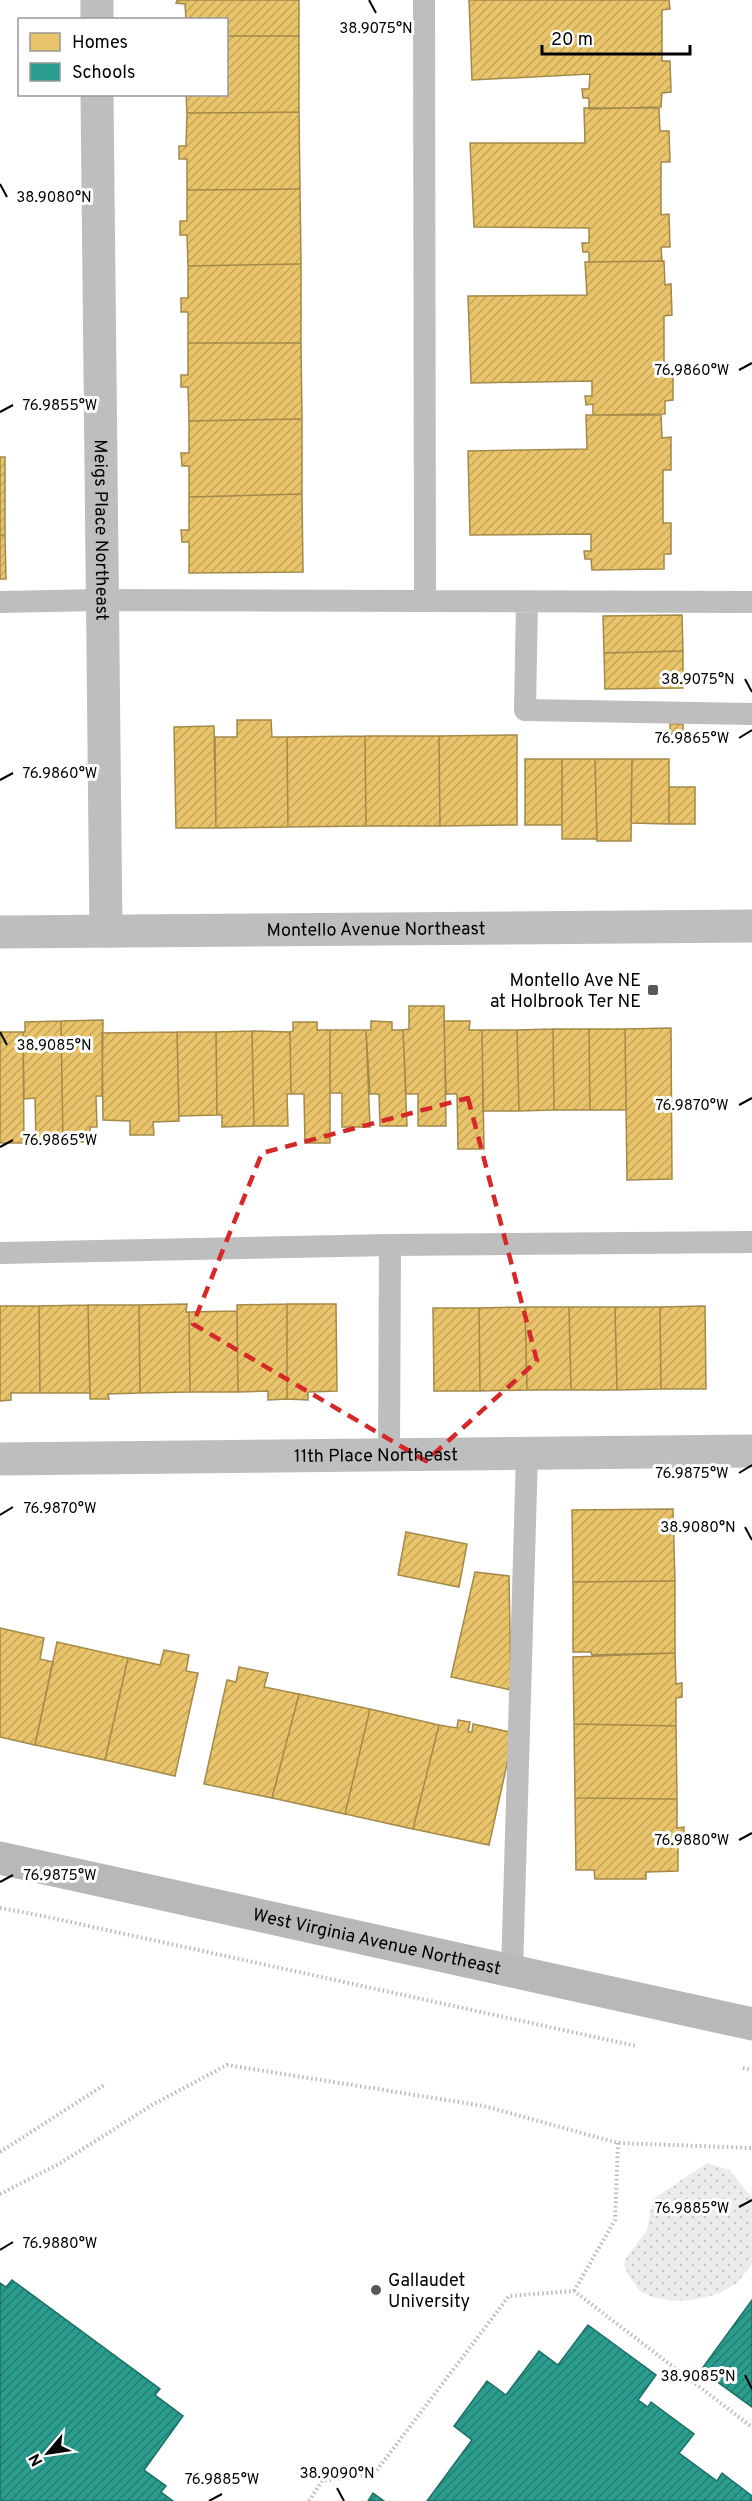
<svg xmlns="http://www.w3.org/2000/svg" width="752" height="2501" viewBox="0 0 752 2501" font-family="Overpass,sans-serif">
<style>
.grass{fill:url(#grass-dots)}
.homes{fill:url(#homes-hatch);stroke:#a3894a;stroke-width:1.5}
.schools{fill:url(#schools-hatch);stroke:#1d6e64;stroke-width:1.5}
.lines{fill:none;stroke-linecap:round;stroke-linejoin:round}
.path{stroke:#b9b9b9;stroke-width:4;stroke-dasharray:1.5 3;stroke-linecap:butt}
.lane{stroke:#bebebe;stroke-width:22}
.street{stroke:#bebebe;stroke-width:33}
.secondary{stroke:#b8b8b8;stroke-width:33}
.marked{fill:none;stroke:#d62828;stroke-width:4.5;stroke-dasharray:12 8;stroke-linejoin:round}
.ticks{fill:none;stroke:#000;stroke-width:2}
.poi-dot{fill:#595959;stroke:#fff;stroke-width:2}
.labels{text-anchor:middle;stroke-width:6;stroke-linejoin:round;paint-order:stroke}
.street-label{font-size:18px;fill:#000;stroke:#fff}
.poi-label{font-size:18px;fill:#000;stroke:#fff;text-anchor:end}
.ticks-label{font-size:15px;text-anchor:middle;fill:#000;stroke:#fff;stroke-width:6;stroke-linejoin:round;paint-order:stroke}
</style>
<defs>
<pattern id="grass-dots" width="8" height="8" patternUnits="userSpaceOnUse" patternTransform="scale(1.5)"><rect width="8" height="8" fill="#ececec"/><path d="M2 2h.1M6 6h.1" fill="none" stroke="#c9c9c9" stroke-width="1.8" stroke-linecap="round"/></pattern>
<pattern id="homes-hatch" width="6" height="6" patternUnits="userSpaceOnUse" patternTransform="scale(1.5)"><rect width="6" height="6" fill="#e9c46a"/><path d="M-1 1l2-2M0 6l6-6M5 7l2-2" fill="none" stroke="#c6a75a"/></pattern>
<pattern id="schools-hatch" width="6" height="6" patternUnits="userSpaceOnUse" patternTransform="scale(1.5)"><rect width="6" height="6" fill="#2a9d8f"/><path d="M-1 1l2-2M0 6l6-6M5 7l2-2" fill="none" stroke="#227e72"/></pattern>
</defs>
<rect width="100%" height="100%" fill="#fff"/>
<path class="grass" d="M 707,2163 L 730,2170 L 752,2198 L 752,2264 L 737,2283 L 718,2294 L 692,2300 L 674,2301 L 655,2298 L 641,2292 L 628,2275 L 624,2264 L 626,2258 L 647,2230 L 653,2199 Z"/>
<path class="homes" d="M 177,0 L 299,0 L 299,36 L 226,36 L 226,20 L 186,20 L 185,4 L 176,3 Z
M 469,0 L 669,0 L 670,9 L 662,10 L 662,61 L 670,61 L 671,92 L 662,93 L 661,107 L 589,109 L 589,98 L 583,98 L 582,89 L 589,89 L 590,74 L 472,80 Z
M 226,36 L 299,36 L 299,112 L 187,113 L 186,94 L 226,94 Z
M 584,108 L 659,108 L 660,131 L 669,131 L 670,162 L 661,162 L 661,215 L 669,214 L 670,247 L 661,247 L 662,261 L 589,262 L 589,252 L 583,252 L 582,243 L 589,243 L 589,228 L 474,227 L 470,143 L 585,143 Z
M 299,112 L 300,189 L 187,190 L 187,159 L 179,159 L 179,146 L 186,146 L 187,113 Z
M 300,189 L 301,264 L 188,266 L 187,235 L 180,235 L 180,221 L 187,221 L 187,190 Z
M 664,261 L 665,285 L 671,284 L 672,315 L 664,316 L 664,370 L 673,370 L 673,400 L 665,401 L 665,414 L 593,415 L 593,404 L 586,405 L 585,396 L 592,396 L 592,381 L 471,383 L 468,296 L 587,295 L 585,262 Z
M 301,264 L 301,343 L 188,343 L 188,312 L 181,312 L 181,298 L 188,298 L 188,266 Z
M 188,343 L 301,343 L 302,419 L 189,421 L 188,387 L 181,387 L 181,375 L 188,375 Z
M 586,415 L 661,415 L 662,438 L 671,437 L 671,470 L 663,470 L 663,523 L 671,523 L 671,554 L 664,554 L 664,569 L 592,570 L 591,559 L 585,559 L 584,551 L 591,551 L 591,534 L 470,535 L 468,451 L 587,449 Z
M 302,419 L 302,494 L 189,497 L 189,466 L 182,466 L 181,453 L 189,453 L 189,421 Z
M 0,457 L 5,457 L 5,535 L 0,535 Z
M 302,494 L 303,572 L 189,573 L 189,542 L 182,542 L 181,530 L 189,530 L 189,497 Z
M 0,535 L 5,535 L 6,579 L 0,579 Z
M 682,615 L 683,651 L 604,653 L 603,616 Z
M 683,651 L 683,688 L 605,689 L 604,653 Z
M 237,720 L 271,720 L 272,737 L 287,737 L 288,827 L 216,828 L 215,737 L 237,737 Z
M 670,724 L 683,724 L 683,734 L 670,734 Z
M 214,726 L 216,828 L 176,828 L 174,727 Z
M 517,735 L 517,825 L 440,826 L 439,736 Z
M 365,736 L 439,736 L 440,826 L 366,826 Z
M 365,736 L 366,826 L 288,827 L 287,737 Z
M 525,759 L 562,759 L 562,825 L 525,825 Z
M 562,759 L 595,759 L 597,839 L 562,839 Z
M 595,759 L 632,759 L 631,841 L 597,841 Z
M 632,759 L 669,759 L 669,824 L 631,823 Z
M 669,787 L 695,787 L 695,824 L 669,824 Z
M 409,1006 L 444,1006 L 446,1126 L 418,1126 L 418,1094 L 406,1094 L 403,1030 L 409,1029 Z
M 103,1020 L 102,1096 L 96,1096 L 97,1127 L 90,1127 L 90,1142 L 63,1142 L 61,1021 Z
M 61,1021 L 63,1142 L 36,1142 L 35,1098 L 24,1099 L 23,1032 L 25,1032 L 25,1022 Z
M 371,1021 L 392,1022 L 392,1030 L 403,1030 L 407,1126 L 380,1126 L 379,1094 L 370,1094 L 366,1030 L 371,1030 Z
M 444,1021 L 470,1021 L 469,1030 L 482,1030 L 484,1149 L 458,1149 L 457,1094 L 446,1094 Z
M 293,1022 L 317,1022 L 317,1030 L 330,1030 L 330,1143 L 305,1143 L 304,1094 L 291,1094 L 290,1032 L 293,1031 Z
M 671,1028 L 672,1179 L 627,1180 L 625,1029 Z
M 553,1029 L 589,1029 L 590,1110 L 554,1110 Z
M 553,1029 L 554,1110 L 519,1111 L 517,1030 Z
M 589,1029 L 625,1029 L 626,1110 L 590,1110 Z
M 330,1030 L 366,1030 L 370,1127 L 342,1127 L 342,1093 L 330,1093 Z
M 482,1030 L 517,1030 L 519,1111 L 483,1111 Z
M 252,1031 L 290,1032 L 291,1094 L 287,1094 L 288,1126 L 254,1126 Z
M 252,1031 L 254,1126 L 222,1127 L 222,1115 L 217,1115 L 216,1032 Z
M 0,1032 L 23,1032 L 24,1143 L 0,1143 Z
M 177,1032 L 216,1032 L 217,1115 L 179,1116 Z
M 177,1032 L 179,1121 L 153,1122 L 154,1135 L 130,1135 L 130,1121 L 103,1120 L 102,1033 Z
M 187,1304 L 186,1312 L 189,1312 L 190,1392 L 140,1393 L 139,1305 Z
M 287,1304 L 336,1304 L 337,1391 L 308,1392 L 308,1400 L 287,1399 Z
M 287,1304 L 287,1399 L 268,1400 L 268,1391 L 238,1392 L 237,1305 Z
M 88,1305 L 139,1305 L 140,1393 L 108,1394 L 109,1399 L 90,1399 Z
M 88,1305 L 90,1393 L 40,1393 L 39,1306 Z
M 0,1306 L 39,1306 L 40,1393 L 11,1393 L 11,1400 L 0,1401 Z
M 705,1306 L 706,1389 L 661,1389 L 660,1307 Z
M 525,1307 L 569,1307 L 571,1390 L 527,1390 Z
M 525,1307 L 527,1390 L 480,1391 L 479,1308 Z
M 569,1307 L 615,1307 L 617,1390 L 571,1390 Z
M 615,1307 L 660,1307 L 661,1389 L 617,1390 Z
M 433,1308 L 479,1308 L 480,1391 L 434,1391 Z
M 237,1311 L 238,1392 L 190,1392 L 189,1312 Z
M 673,1509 L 675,1581 L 573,1582 L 572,1510 Z
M 406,1532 L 467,1544 L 459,1587 L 398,1575 Z
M 475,1572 L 509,1576 L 511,1690 L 451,1677 Z
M 675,1581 L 675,1653 L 592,1655 L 591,1652 L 573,1652 L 573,1582 Z
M 0,1628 L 44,1638 L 40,1659 L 53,1662 L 35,1745 L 0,1737 Z
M 57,1642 L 128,1658 L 105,1760 L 35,1745 Z
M 164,1650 L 189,1655 L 186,1671 L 198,1673 L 175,1776 L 105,1760 L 128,1658 L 160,1665 Z
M 675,1653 L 676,1684 L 682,1683 L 682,1697 L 676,1698 L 676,1726 L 574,1724 L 573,1657 Z
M 239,1667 L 268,1673 L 264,1687 L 299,1694 L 272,1798 L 204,1784 L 227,1680 L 236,1682 Z
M 299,1694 L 370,1709 L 345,1814 L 272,1798 Z
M 370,1709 L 439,1725 L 413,1829 L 345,1814 Z
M 458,1720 L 470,1722 L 468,1732 L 472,1732 L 473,1724 L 514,1733 L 489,1845 L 413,1829 L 439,1725 L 457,1728 Z
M 574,1724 L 676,1726 L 677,1799 L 575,1798 Z
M 575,1798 L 677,1799 L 677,1828 L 684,1827 L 684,1841 L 678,1841 L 678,1871 L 646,1872 L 646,1879 L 595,1879 L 594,1870 L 576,1870 Z"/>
<path class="schools" d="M 12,2280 L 160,2389 L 155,2395 L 183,2416 L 144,2470 L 166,2486 L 161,2492 L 173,2501 L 0,2501 L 0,2283 L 6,2287 Z
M 752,2300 L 752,2407 L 701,2370 Z
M 588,2325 L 656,2375 L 638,2400 L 648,2407 L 651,2402 L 694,2434 L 679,2453 L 717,2481 L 722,2473 L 752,2496 L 752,2501 L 427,2501 L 472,2440 L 454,2426 L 487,2381 L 506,2395 L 539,2351 L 558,2365 Z
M 373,2493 L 384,2501 L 368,2501 Z"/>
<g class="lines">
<path class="path" d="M 0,1908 L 43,1916 L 636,2046
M 743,2068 L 752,2070
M 0,2152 L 104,2085
M 0,2194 L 59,2164 L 152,2105 L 227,2065 L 484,2106 L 618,2143 L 752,2148
M 574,2291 L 615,2220 L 618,2143
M 309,2501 L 322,2481 L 374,2474 L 509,2296 L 574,2291 L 752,2427"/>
<path class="lane" d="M 424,0 L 425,601
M 0,602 L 101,600 L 752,602
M 527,602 L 525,710 L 752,714
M 0,1253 L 390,1245 L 752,1242
M 389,1456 L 390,1245
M 512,1972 L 527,1454"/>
<g class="street">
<path d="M 97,0 L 97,20"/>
<path id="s1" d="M 97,94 L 106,931"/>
<path id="s2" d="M 0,932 L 752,926"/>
<path id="s3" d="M 0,1459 L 752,1451"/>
</g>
<path class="secondary" id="s4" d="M 0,1858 L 752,2024"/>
</g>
<path class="marked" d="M 468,1098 L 537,1361 L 426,1461 L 193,1324 L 262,1153 Z"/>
<path class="ticks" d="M 369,0 L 376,13M 0,184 L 7,197M 739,370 L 752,363M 0,412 L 13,405M 745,679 L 752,692M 739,738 L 752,730M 0,780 L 13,773M 0,1032 L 7,1045M 739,1105 L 752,1098M 0,1147 L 13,1140M 739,1473 L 752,1465M 0,1515 L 13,1507M 745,1527 L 752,1540M 739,1840 L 752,1833M 0,1882 L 13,1875M 739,2207 L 752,2200M 0,2250 L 13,2242M 745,2375 L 752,2389M 337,2488 L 344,2501M 209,2501 L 222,2494"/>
<g class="poi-dot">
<rect x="647" y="984" width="12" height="12" rx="3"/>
<circle cx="376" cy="2290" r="6"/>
</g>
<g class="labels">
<g class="street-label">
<text dy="6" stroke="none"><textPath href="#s1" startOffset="436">Meigs Place Northeast</textPath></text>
<text dy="6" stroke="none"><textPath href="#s2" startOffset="376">Montello Avenue Northeast</textPath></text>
<text dy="6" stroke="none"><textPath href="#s3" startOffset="376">11th Place Northeast</textPath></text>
<text dy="6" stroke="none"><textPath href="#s4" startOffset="386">West Virginia Avenue Northeast</textPath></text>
</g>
<g class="poi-label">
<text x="641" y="986">Montello Ave NE<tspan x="641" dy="21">at Holbrook Ter NE</tspan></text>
<text x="388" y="2286" text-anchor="start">Gallaudet<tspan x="388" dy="21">University</tspan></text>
</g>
</g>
<g class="ticks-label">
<text x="376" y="33">38.9075°N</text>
<text x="54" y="202">38.9080°N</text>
<text x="692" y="375">76.9860°W</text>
<text x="60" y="410">76.9855°W</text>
<text x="698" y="684">38.9075°N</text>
<text x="692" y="743">76.9865°W</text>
<text x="60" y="778">76.9860°W</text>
<text x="54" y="1050">38.9085°N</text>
<text x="692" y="1110">76.9870°W</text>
<text x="60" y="1145">76.9865°W</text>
<text x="692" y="1478">76.9875°W</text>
<text x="60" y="1513">76.9870°W</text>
<text x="698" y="1532">38.9080°N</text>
<text x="692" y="1845">76.9880°W</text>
<text x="60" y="1880">76.9875°W</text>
<text x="692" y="2213">76.9885°W</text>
<text x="60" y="2248">76.9880°W</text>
<text x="698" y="2381">38.9085°N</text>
<text x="337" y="2478">38.9090°N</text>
<text x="222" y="2484">76.9885°W</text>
</g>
<rect x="18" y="18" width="210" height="78" fill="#ffffff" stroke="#999999" stroke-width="1.5"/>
<rect x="30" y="33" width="30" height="18" fill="#e9c46a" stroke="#999999" stroke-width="1.5"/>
<text x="72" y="48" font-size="18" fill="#000000">Homes</text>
<rect x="30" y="63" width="30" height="18" fill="#2a9d8f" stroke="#999999" stroke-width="1.5"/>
<text x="72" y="78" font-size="18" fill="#000000">Schools</text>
<g transform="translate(48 2453) rotate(241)" stroke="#ffffff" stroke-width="4.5" paint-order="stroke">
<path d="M0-4.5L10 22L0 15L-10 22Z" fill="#000000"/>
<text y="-9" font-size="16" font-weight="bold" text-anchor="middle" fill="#000000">N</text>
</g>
<path d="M542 45v9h148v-9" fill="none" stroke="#000000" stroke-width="3"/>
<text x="551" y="45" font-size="18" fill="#000000" stroke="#ffffff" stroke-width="4.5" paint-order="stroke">20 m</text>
</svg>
